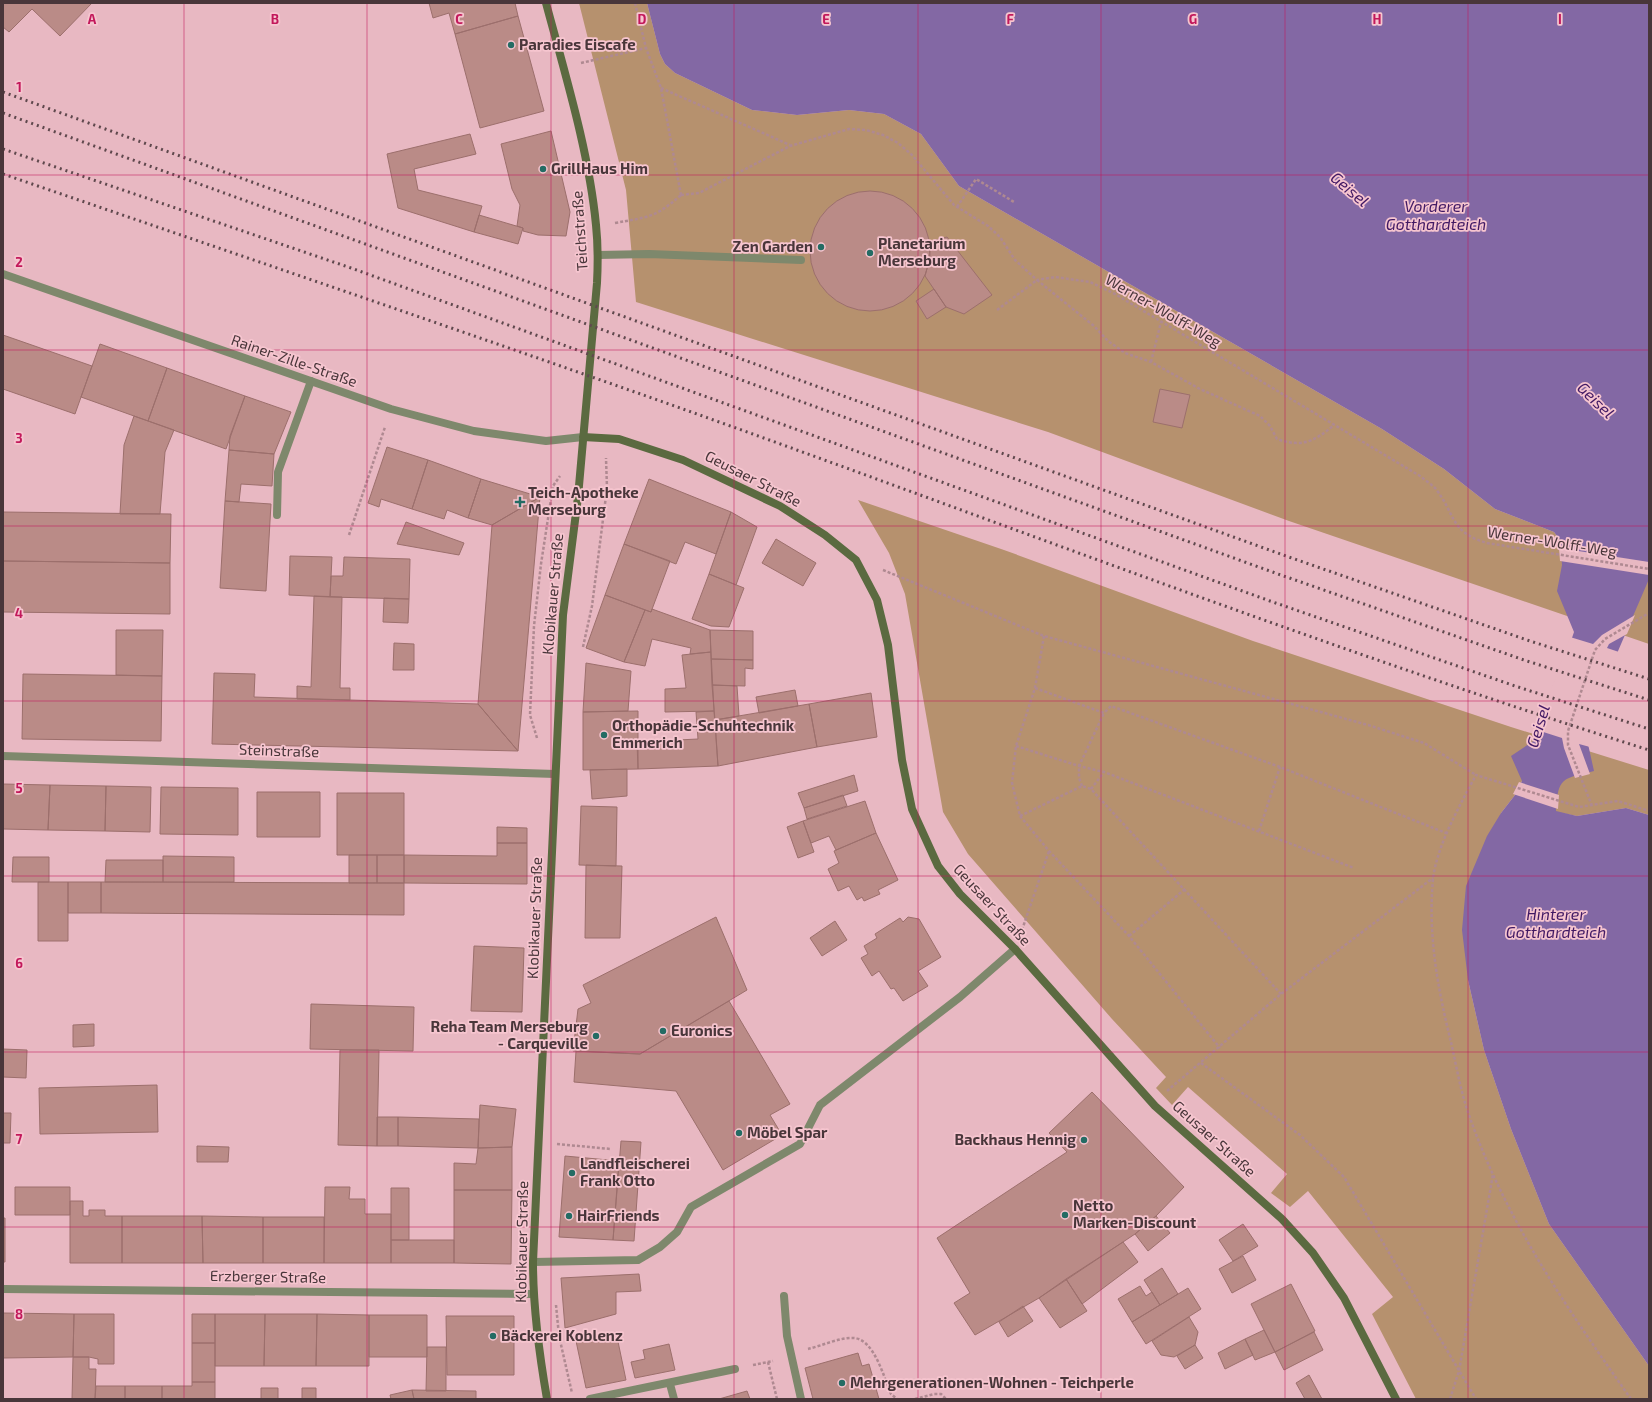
<svg xmlns="http://www.w3.org/2000/svg" width="1652" height="1402" viewBox="0 0 1652 1402" font-family="'Exo 2',sans-serif">
<style>
.green{fill:#b6916e}
.water{fill:#8368a4}
.pier{fill:#e8b8c2}
.building{fill:#ba8b87;stroke:#9c6f6c}
.lines{fill:none;stroke-linecap:round;stroke-linejoin:round}
.path{stroke:#af8991;stroke-width:2.5;stroke-dasharray:3 2;stroke-linecap:butt}
.lane{stroke:#7e886c;stroke-width:8}
.street{stroke:#7e886c;stroke-width:8}
.secondary{stroke:#5b6a40;stroke-width:8}
.rail{stroke:#5f484d;stroke-width:3;stroke-dasharray:2 4;stroke-linecap:butt}
.grid{fill:none;stroke:#c2185b;stroke-width:1;stroke-opacity:0.55}
.poi-dot{fill:#246c64;stroke:#f6c5cf;stroke-width:1.5}
.labels{text-anchor:middle;stroke-width:3.5;stroke-linejoin:round;paint-order:stroke}
.poi-label{font-size:15px;font-weight:bold;fill:#49363a;stroke:#f6c5cf;text-anchor:start}
.street-label{font-size:15px;fill:#49363a;stroke:#f6c5cf}
.water-label{font-size:16px;font-style:italic;fill:#411964;stroke:#f6c5cf}
.grid-label{font-size:13px;text-anchor:middle;font-weight:bold;fill:#c2185b;stroke:#f6c5cf;stroke-width:3.5;stroke-linejoin:round;paint-order:stroke}
</style>
<rect width="100%" height="100%" fill="#e8b8c2"/>
<path class="green" d="M 579,3 L 647,3 L 660,54 L 665,64 L 675,73 L 752,110 L 797,115 L 849,110 L 884,114 L 921,134 L 959,186 L 1382,429 L 1444,469 L 1495,509 L 1554,532 L 1560,540 L 1649,579 L 1649,644 L 1289,521 L 1048,432 L 636,302 L 626,190 Z
M 858,500 L 1004,550 L 1253,641 L 1511,727 L 1649,770 L 1649,815 L 1626,808 L 1577,816 L 1556,812 L 1522,781 L 1515,795 L 1501,813 L 1468,980 L 1484,1050 L 1511,1129 L 1549,1224 L 1649,1366 L 1649,1399 L 1416,1399 L 1372,1314 L 1393,1297 L 1308,1191 L 1290,1207 L 1271,1193 L 1287,1174 L 1188,1087 L 1172,1105 L 1156,1088 L 1166,1077 L 1112,1019 L 968,854 L 943,812 L 905,594 L 889,553 Z"/>
<path class="water" d="M 647,3 L 1649,3 L 1649,579 L 1603,686 L 1588,744 L 1594,771 C 1562,779 1558,777 1556,811 L 1577,816 L 1626,808 L 1649,815 L 1649,1366 L 1549,1224 L 1511,1129 L 1484,1050 L 1468,980 L 1462,930 L 1466,886 L 1487,836 L 1501,813 L 1515,795 L 1522,781 L 1511,756 L 1538,738 L 1574,632 L 1557,591 L 1562,565 L 1560,540 L 1554,532 L 1495,509 L 1444,469 L 1382,429 L 959,186 L 921,134 L 884,114 L 849,110 L 797,115 L 752,110 L 675,73 L 665,64 L 660,54 Z"/>
<path class="pier" d="M 1559,548 L 1649,562 L 1649,575 L 1560,561 Z
M 1635,615 L 1627,634 L 1609,644 L 1607,648 L 1619,652 L 1605,686 L 1590,747 L 1579,744 L 1590,774 L 1575,778 L 1564,748 L 1562,738 L 1537,730 L 1570,637 L 1593,644 L 1602,635 Z
M 1519,782 L 1559,795 L 1558,809 L 1513,794 Z"/>
<path class="building" d="M 3,3 L 92,3 L 60,36 L 32,9 L 9,32 L 3,27 Z
M 429,3 L 515,3 L 518,16 L 455,34 L 449,13 L 433,18 Z
M 518,16 L 544,111 L 480,128 L 455,34 Z
M 551,131 L 570,212 L 566,236 L 538,235 L 523,231 L 523,228 L 517,226 L 520,205 L 512,189 L 501,144 Z
M 470,134 L 476,154 L 414,169 L 418,190 L 482,206 L 474,232 L 398,208 L 387,154 Z
M810 251a60 60 0 1 1 120 0a60 60 0 1 1-120 0Z
M 479,215 L 523,228 L 518,244 L 474,232 Z
M 947,237 L 992,295 L 964,314 L 946,307 L 925,276 L 930,257 L 929,242 Z
M 934,289 L 946,307 L 927,319 L 916,301 Z
M 3,335 L 92,366 L 75,414 L 3,389 Z
M 100,344 L 167,368 L 148,421 L 81,397 Z
M 167,368 L 245,396 L 226,449 L 148,421 Z
M 1160,389 L 1190,395 L 1182,428 L 1153,422 Z
M 245,396 L 291,412 L 274,454 L 229,450 L 230,436 Z
M 134,416 L 174,430 L 165,452 L 160,514 L 120,514 L 124,445 Z
M 387,447 L 428,460 L 412,509 L 381,499 L 379,507 L 368,503 Z
M 229,450 L 274,454 L 272,486 L 241,484 L 239,502 L 225,501 Z
M 428,460 L 481,479 L 468,518 L 447,510 L 444,519 L 412,509 Z
M 481,479 L 540,497 L 492,525 L 468,518 Z
M 649,479 L 731,512 L 716,554 L 685,542 L 676,564 L 624,544 Z
M 540,497 L 518,751 L 478,704 L 492,525 Z
M 225,501 L 271,504 L 266,591 L 220,588 Z
M 3,512 L 171,514 L 170,563 L 3,561 Z
M 731,512 L 757,527 L 736,585 L 709,574 Z
M 406,522 L 464,543 L 459,555 L 397,544 Z
M 776,539 L 816,563 L 803,586 L 762,563 Z
M 624,544 L 670,561 L 651,612 L 605,595 Z
M 290,556 L 332,557 L 330,597 L 289,595 Z
M 344,557 L 410,559 L 409,599 L 330,597 L 331,576 L 343,576 Z
M 3,561 L 170,563 L 170,614 L 3,612 Z
M 709,574 L 744,588 L 729,627 L 711,626 L 692,619 Z
M 605,595 L 645,610 L 624,662 L 586,648 Z
M 314,596 L 342,597 L 340,688 L 350,688 L 350,700 L 297,699 L 297,686 L 311,687 Z
M 384,598 L 409,599 L 408,623 L 383,622 Z
M 652,609 L 710,630 L 711,652 L 690,654 L 691,648 L 652,639 L 645,666 L 624,662 L 645,610 L 651,612 Z
M 116,630 L 163,630 L 162,676 L 116,675 Z
M 710,630 L 753,631 L 753,660 L 711,659 Z
M 394,643 L 414,644 L 414,670 L 393,670 Z
M 711,652 L 714,711 L 665,712 L 665,689 L 686,688 L 682,655 Z
M 711,659 L 753,660 L 753,669 L 745,668 L 745,686 L 712,685 Z
M 586,663 L 631,671 L 628,711 L 583,712 Z
M 214,673 L 255,674 L 254,697 L 478,704 L 518,751 L 212,744 Z
M 23,674 L 162,676 L 161,741 L 22,739 Z
M 712,685 L 737,686 L 739,716 L 715,720 Z
M 795,690 L 798,706 L 759,713 L 756,697 Z
M 871,693 L 877,737 L 817,747 L 809,704 Z
M 809,704 L 817,747 L 718,766 L 715,720 Z
M 638,711 L 638,769 L 583,770 L 583,712 Z
M 714,711 L 718,766 L 638,769 L 637,742 L 698,739 L 696,712 Z
M 627,769 L 627,796 L 592,799 L 590,770 Z
M 854,775 L 858,791 L 804,808 L 798,793 Z
M 3,784 L 50,785 L 48,830 L 3,829 Z
M 50,785 L 106,786 L 105,831 L 48,830 Z
M 106,786 L 151,787 L 150,832 L 105,831 Z
M 161,787 L 238,788 L 238,835 L 160,834 Z
M 257,792 L 320,792 L 320,837 L 257,837 Z
M 337,793 L 404,793 L 404,855 L 337,855 Z
M 843,795 L 847,806 L 807,819 L 804,808 Z
M 865,801 L 876,833 L 836,850 L 829,836 L 811,843 L 803,821 Z
M 581,806 L 617,807 L 616,866 L 579,865 Z
M 803,821 L 814,852 L 798,858 L 787,827 Z
M 497,827 L 527,828 L 527,843 L 497,843 Z
M 876,833 L 898,880 L 878,890 L 880,894 L 864,901 L 862,897 L 857,900 L 849,886 L 838,891 L 828,869 L 839,863 L 834,851 Z
M 497,843 L 527,843 L 527,884 L 404,883 L 404,855 L 497,856 Z
M 349,855 L 377,855 L 377,883 L 349,883 Z
M 377,855 L 404,855 L 404,883 L 377,883 Z
M 163,856 L 234,857 L 234,882 L 163,882 Z
M 13,857 L 49,857 L 49,882 L 12,882 Z
M 106,860 L 163,860 L 163,882 L 105,882 Z
M 586,865 L 622,866 L 620,938 L 585,938 Z
M 38,882 L 68,882 L 68,941 L 38,941 Z
M 68,882 L 101,882 L 101,913 L 68,913 Z
M 101,882 L 404,883 L 404,915 L 101,913 Z
M 716,917 L 747,990 L 640,1054 L 573,1051 L 578,1009 L 591,1003 L 583,985 Z
M 908,917 L 919,919 L 941,957 L 918,971 L 928,986 L 903,1001 L 894,988 L 891,989 L 879,971 L 872,976 L 861,958 L 868,954 L 864,946 L 877,938 L 875,934 L 900,918 L 903,922 Z
M 835,921 L 847,940 L 822,956 L 810,938 Z
M 474,946 L 524,948 L 522,1012 L 471,1011 Z
M 729,1001 L 790,1104 L 770,1115 L 782,1135 L 723,1170 L 676,1091 L 574,1082 L 576,1051 L 640,1054 Z
M 311,1004 L 414,1007 L 413,1051 L 310,1049 Z
M 94,1024 L 94,1046 L 73,1047 L 73,1025 Z
M 3,1049 L 27,1050 L 26,1078 L 3,1077 Z
M 340,1050 L 379,1050 L 377,1146 L 338,1145 Z
M 157,1085 L 158,1132 L 40,1134 L 39,1088 Z
M 1092,1092 L 1184,1187 L 1156,1216 L 1135,1234 L 1039,1298 L 975,1335 L 954,1303 L 970,1293 L 937,1238 L 1067,1152 L 1049,1133 Z
M 480,1105 L 516,1109 L 512,1147 L 478,1148 Z
M 3,1113 L 11,1113 L 10,1143 L 3,1143 Z
M 377,1117 L 398,1117 L 398,1146 L 377,1146 Z
M 398,1117 L 479,1119 L 478,1148 L 398,1146 Z
M 621,1141 L 641,1142 L 634,1241 L 613,1240 Z
M 197,1146 L 229,1147 L 228,1162 L 197,1162 Z
M 512,1147 L 512,1190 L 454,1190 L 454,1163 L 476,1164 L 478,1148 Z
M 565,1156 L 619,1161 L 613,1240 L 559,1237 Z
M 15,1187 L 70,1187 L 70,1215 L 15,1215 Z
M 325,1187 L 350,1187 L 349,1199 L 365,1199 L 365,1214 L 391,1214 L 391,1263 L 324,1263 Z
M 391,1188 L 409,1188 L 409,1240 L 391,1240 Z
M 454,1190 L 512,1190 L 511,1264 L 454,1263 Z
M 70,1201 L 83,1201 L 83,1216 L 89,1216 L 89,1210 L 105,1210 L 105,1216 L 122,1216 L 122,1263 L 70,1263 Z
M 122,1216 L 202,1216 L 203,1263 L 122,1263 Z
M 202,1216 L 263,1217 L 263,1263 L 203,1263 Z
M 1156,1216 L 1170,1233 L 1148,1251 L 1135,1234 Z
M 263,1217 L 324,1217 L 324,1263 L 263,1263 Z
M 3,1218 L 5,1218 L 5,1262 L 3,1262 Z
M 1243,1224 L 1258,1246 L 1233,1261 L 1219,1240 Z
M 391,1240 L 454,1240 L 454,1263 L 391,1263 Z
M 1123,1242 L 1138,1262 L 1082,1304 L 1066,1279 Z
M 1243,1256 L 1256,1280 L 1232,1293 L 1219,1269 Z
M 1162,1268 L 1178,1294 L 1160,1305 L 1144,1280 Z
M 639,1274 L 641,1291 L 616,1292 L 616,1314 L 565,1328 L 561,1278 Z
M 1066,1279 L 1087,1311 L 1060,1328 L 1039,1298 Z
M 1291,1284 L 1315,1331 L 1275,1352 L 1251,1304 Z
M 1140,1286 L 1146,1296 L 1152,1292 L 1160,1305 L 1132,1322 L 1118,1299 Z
M 1188,1288 L 1201,1309 L 1146,1344 L 1132,1322 Z
M 1023,1306 L 1033,1321 L 1008,1337 L 999,1322 Z
M 3,1313 L 74,1314 L 73,1357 L 3,1358 Z
M 74,1314 L 114,1314 L 114,1364 L 98,1364 L 98,1359 L 89,1357 L 73,1357 Z
M 192,1314 L 215,1314 L 215,1343 L 192,1343 Z
M 215,1314 L 265,1314 L 264,1366 L 215,1366 Z
M 265,1314 L 317,1314 L 316,1366 L 264,1366 Z
M 317,1314 L 369,1315 L 369,1366 L 316,1366 Z
M 369,1315 L 427,1315 L 427,1357 L 369,1357 Z
M 446,1316 L 514,1316 L 514,1375 L 447,1375 Z
M 1189,1317 L 1198,1332 L 1195,1345 L 1174,1357 L 1161,1355 L 1152,1341 Z
M 1264,1330 L 1275,1352 L 1255,1360 L 1245,1339 Z
M 616,1332 L 626,1380 L 586,1388 L 576,1341 Z
M 1314,1332 L 1323,1350 L 1284,1370 L 1275,1352 Z
M 1245,1339 L 1253,1355 L 1225,1369 L 1218,1353 Z
M 192,1343 L 215,1343 L 215,1382 L 192,1382 Z
M 669,1344 L 675,1370 L 635,1378 L 631,1362 L 645,1359 L 643,1350 Z
M 1195,1345 L 1203,1358 L 1185,1369 L 1177,1356 Z
M 427,1347 L 446,1347 L 446,1391 L 426,1391 Z
M 858,1353 L 862,1366 L 869,1364 L 879,1399 L 813,1399 L 805,1368 Z
M 73,1357 L 89,1357 L 89,1369 L 96,1369 L 95,1399 L 72,1399 Z
M 1309,1375 L 1322,1399 L 1305,1399 L 1296,1383 Z
M 192,1382 L 215,1382 L 215,1399 L 162,1399 L 162,1386 L 192,1386 Z
M 96,1386 L 125,1386 L 125,1399 L 95,1399 Z
M 125,1386 L 162,1386 L 162,1399 L 125,1399 Z
M 261,1388 L 278,1388 L 278,1399 L 261,1399 Z
M 302,1388 L 316,1388 L 316,1399 L 302,1399 Z
M 412,1390 L 414,1399 L 391,1399 L 390,1395 Z
M 412,1390 L 476,1391 L 476,1399 L 414,1399 Z
M 747,1391 L 750,1399 L 719,1399 Z"/>
<g class="lines">
<path class="path" d="M 635,3 L 646,48 L 661,88 L 681,195
M 581,63 L 646,48
M 661,88 L 790,145
M 681,195 L 699,193 L 790,146 L 849,129 L 866,130 L 883,135 L 898,143 L 912,155 L 954,205 L 988,226 L 1000,237 L 1015,260 L 1037,280 L 1055,277 L 1090,282 L 1115,294 L 1420,476 C 1425,480 1431,484 1435,488 C 1456,514 1449,532 1487,543 L 1649,569
M 957,207 L 976,179 L 1014,202
M 615,223 C 648,217 655,218 681,195
M 997,310 L 1037,280 L 1094,326 L 1108,341 L 1125,353 L 1151,362 L 1200,389 L 1260,416 L 1270,426 L 1277,439 C 1302,448 1315,441 1334,425
M 1151,362 L 1161,322
M 349,535 L 385,427
M 883,570 L 1044,636 L 1368,725 L 1424,743 L 1476,775
M 1044,636 L 1035,688 L 1016,746 L 1012,783 L 1020,816 L 1049,851 L 1129,936 L 1220,1048
M 583,647 L 592,606 L 607,488 L 606,458
M 1035,688 L 1104,713 L 1111,706 L 1280,767 L 1446,833
M 537,738 L 530,715 L 534,626 L 541,564 L 553,486 L 560,476
M 1016,746 L 1079,766 L 1104,772 L 1354,868
M 1082,786 L 1079,778 L 1079,766 L 1104,713
M 1091,789 L 1104,772
M 1592,806 L 1568,745 L 1568,731 L 1595,650 L 1605,639 L 1649,613
M 1020,816 L 1082,786 L 1091,789 L 1281,994
M 1259,831 L 1280,767
M 1022,930 L 1049,851
M 1129,936 L 1185,889
M 1201,1063 L 1300,1135 L 1344,1177 L 1476,1399
M 1167,1091 L 1281,994 L 1433,878
M 557,1144 L 611,1149
M 556,1305 L 559,1336 L 572,1393
M 808,1349 C 821,1346 841,1337 853,1338 C 874,1338 884,1378 891,1394 L 897,1399
M 768,1362 L 777,1399
M 753,1365 L 773,1361
M 915,1399 L 934,1394 L 941,1394 L 946,1399
M 1450,1399 L 1459,1371 L 1493,1174
M 1631,1399 C 1568,1310 1505,1219 1469,1115 C 1460,1090 1456,1063 1450,1038 C 1437,985 1428,934 1433,879 C 1437,845 1460,805 1476,775 L 1579,807 L 1618,801 L 1649,811"/>
<path class="lane" d="M 598,255 L 649,254 L 801,260
M 277,515 L 278,472 L 311,381
M 533,1262 L 638,1260 L 660,1247 L 677,1232 L 691,1207 L 800,1144 L 820,1105 L 960,997 L 1015,949
M 784,1296 L 787,1336 L 801,1399
M 670,1384 L 674,1399
M 590,1399 L 735,1369"/>
<path class="street" d="M 3,274 L 391,409 L 474,431 L 546,441 L 583,437
M 3,756 L 555,774
M 3,1289 L 533,1294"/>
<path class="secondary" d="M 546,3 C 565,74 589,152 596,225 C 598,244 598,264 597,283 L 578,497 L 563,615 L 533,1262 C 533,1309 539,1353 547,1399
M 583,437 L 619,439 L 683,460 L 780,506 L 825,535 L 856,560 L 877,600 L 888,645 L 902,760 L 912,809 L 938,866 L 960,894 L 1015,949 L 1155,1106 L 1282,1219 L 1313,1253 L 1344,1298 L 1396,1399"/>
<path class="rail" d="M 3,92 L 1286,556 L 1530,641 L 1649,679
M 3,113 L 1278,574 L 1524,660 L 1649,700
M 3,149 L 351,268 L 1270,601 L 1515,686 L 1649,729
M 3,174 C 224,250 445,325 666,403 C 993,519 1317,646 1649,750"/>
</g>
<path class="grid" d="M 184,3 L 184,1399M 367,3 L 367,1399M 551,3 L 551,1399M 734,3 L 734,1399M 918,3 L 918,1399M 1101,3 L 1101,1399M 1285,3 L 1285,1399M 1468,3 L 1468,1399M 3,175 L 1649,175M 3,350 L 1649,350M 3,526 L 1649,526M 3,701 L 1649,701M 3,876 L 1649,876M 3,1052 L 1649,1052M 3,1227 L 1649,1227"/>
<g class="poi-dot">
<circle cx="511" cy="45" r="4"/>
<circle cx="543" cy="169" r="4"/>
<circle cx="821" cy="247" r="4"/>
<circle cx="870" cy="253" r="4"/>
<path d="M518 496h4v4h4v4h-4v4h-4v-4h-4v-4h4z"/>
<circle cx="604" cy="735" r="4"/>
<circle cx="663" cy="1031" r="4"/>
<circle cx="596" cy="1036" r="4"/>
<circle cx="739" cy="1133" r="4"/>
<circle cx="1084" cy="1140" r="4"/>
<circle cx="572" cy="1173" r="4"/>
<circle cx="1065" cy="1215" r="4"/>
<circle cx="569" cy="1216" r="4"/>
<circle cx="493" cy="1336" r="4"/>
<circle cx="842" cy="1383" r="4"/>
</g>
<g class="labels">
<g class="poi-label">
<text x="519" y="50">Paradies Eiscafe</text>
<text x="551" y="174">GrillHaus Him</text>
<text x="878" y="249">Planetarium<tspan x="878" dy="17">Merseburg</tspan></text>
<text x="813" y="252" text-anchor="end">Zen Garden</text>
<text x="528" y="498">Teich-Apotheke<tspan x="528" dy="17">Merseburg</tspan></text>
<text x="612" y="731">Orthopädie-Schuhtechnik<tspan x="612" dy="17">Emmerich</tspan></text>
<text x="588" y="1032" text-anchor="end">Reha Team Merseburg<tspan x="588" dy="17">- Carqueville</tspan></text>
<text x="671" y="1036">Euronics</text>
<text x="747" y="1138">Möbel Spar</text>
<text x="1076" y="1145" text-anchor="end">Backhaus Hennig</text>
<text x="580" y="1169">Landfleischerei<tspan x="580" dy="17">Frank Otto</tspan></text>
<text x="1073" y="1211">Netto<tspan x="1073" dy="17">Marken-Discount</tspan></text>
<text x="577" y="1221">HairFriends</text>
<text x="501" y="1341">Bäckerei Koblenz</text>
<text x="850" y="1388">Mehrgenerationen-Wohnen - Teichperle</text>
</g>
<g class="street-label">
<text transform="translate(580 231) rotate(-94)" y="5">Teichstraße</text>
<text transform="translate(1163 311) rotate(30)" y="5">Werner-Wolff-Weg</text>
<text transform="translate(294 361) rotate(19)" y="5">Rainer-Zille-Straße</text>
<text transform="translate(753 479) rotate(27)" y="5">Geusaer Straße</text>
<text transform="translate(1552 542) rotate(9)" y="5">Werner-Wolff-Weg</text>
<text transform="translate(553 594) rotate(-85)" y="5">Klobikauer Straße</text>
<text transform="translate(279 751) rotate(2)" y="5">Steinstraße</text>
<text transform="translate(992 905) rotate(47)" y="5">Geusaer Straße</text>
<text transform="translate(535 918) rotate(-88)" y="5">Klobikauer Straße</text>
<text transform="translate(1214 1139) rotate(42)" y="5">Geusaer Straße</text>
<text transform="translate(522 1242) rotate(-89)" y="5">Klobikauer Straße</text>
<text transform="translate(268 1277) rotate(1)" y="5">Erzberger Straße</text>
</g>
<g class="water-label">
<text transform="translate(1350 189) rotate(40)" y="6">Geisel</text>
<text x="1436" y="212">Vorderer<tspan x="1436" dy="18">Gotthardteich</tspan></text>
<text transform="translate(1596 400) rotate(44)" y="6">Geisel</text>
<text transform="translate(1538 726) rotate(-73)" y="6">Geisel</text>
<text x="1556" y="920">Hinterer<tspan x="1556" dy="18">Gotthardteich</tspan></text>
</g>
</g>
<g class="grid-label">
<text x="92" y="24">A</text>
<text x="275" y="24">B</text>
<text x="459" y="24">C</text>
<text x="642" y="24">D</text>
<text x="826" y="24">E</text>
<text x="1010" y="24">F</text>
<text x="1193" y="24">G</text>
<text x="1377" y="24">H</text>
<text x="1560" y="24">I</text>
<text x="19" y="92">1</text>
<text x="19" y="267">2</text>
<text x="19" y="443">3</text>
<text x="19" y="618">4</text>
<text x="19" y="793">5</text>
<text x="19" y="968">6</text>
<text x="19" y="1144">7</text>
<text x="19" y="1319">8</text>
</g>
<rect width="1652" height="1402" fill="none" stroke="#49363a" stroke-width="8"/>
</svg>
